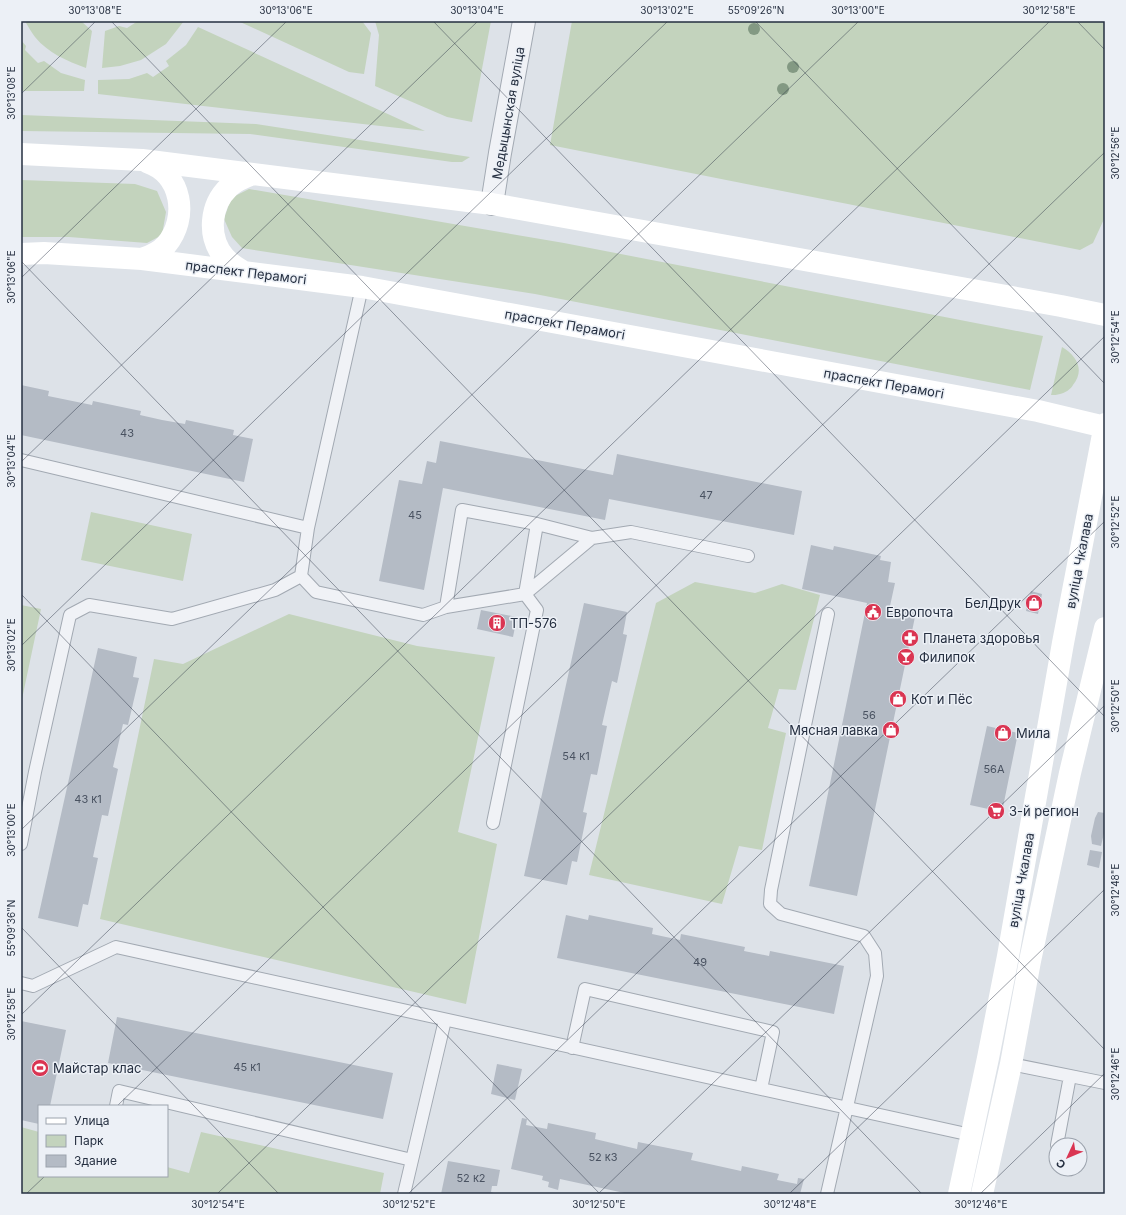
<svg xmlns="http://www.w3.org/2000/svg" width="1126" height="1215" viewBox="0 0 1126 1215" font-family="Inter,sans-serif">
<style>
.green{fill:#c3d3bd}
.building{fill:#b4bbc5}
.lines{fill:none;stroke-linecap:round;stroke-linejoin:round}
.service-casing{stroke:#a2a9b2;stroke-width:14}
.minor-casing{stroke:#a2a9b2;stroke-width:24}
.service{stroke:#f0f2f6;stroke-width:12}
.minor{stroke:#f0f2f6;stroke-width:22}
.secondary{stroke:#fff;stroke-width:22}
.tree{fill:#839983}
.ticks{fill:none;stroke:#252f40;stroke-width:1;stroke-opacity:0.45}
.labels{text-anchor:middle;stroke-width:3;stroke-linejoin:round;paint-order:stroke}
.number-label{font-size:11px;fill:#495261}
.street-label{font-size:13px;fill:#252f40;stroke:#ecf0f6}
.poi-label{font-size:13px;fill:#252f40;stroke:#ecf0f6;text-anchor:start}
.neatline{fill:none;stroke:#252f40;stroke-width:1.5}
.ticks-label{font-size:10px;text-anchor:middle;fill:#252f40}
</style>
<rect width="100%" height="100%" fill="#dde2e8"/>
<path class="green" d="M 25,21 L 81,21 L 92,31 L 86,68 C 67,61 48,53 35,37 C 31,32 28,26 25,21 Z
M 138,21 L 184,21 L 166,44 L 141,60 L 120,66 L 102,68 L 105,31 L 119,26 L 127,28 Z
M 238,21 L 362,21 L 371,33 L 364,74 L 349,72 Z
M 375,21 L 491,21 L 472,122 L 447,117 L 375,86 L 379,35 Z
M 572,21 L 1105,21 L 1105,217 L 1093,243 L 1080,250 L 550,145 Z
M 198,27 L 425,131 L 98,94 L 98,80 L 129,79 L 147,73 L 153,77 L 169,66 L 166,61 L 186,45 Z
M 21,40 L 26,46 L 25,50 L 38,63 L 44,61 L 61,73 L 85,80 L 84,91 L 21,91 Z
M 21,115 L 256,124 L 470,157 L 462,162 L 452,162 L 250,134 L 21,131 Z
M 21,180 L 135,184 L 157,191 L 166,212 L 162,235 L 147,243 L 69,237 L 21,237 Z
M 249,189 L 564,243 L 1043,336 L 1030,390 L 535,294 L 242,248 L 232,237 L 224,219 L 231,198 Z
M 1062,347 C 1077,356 1085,370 1073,385 C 1071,389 1065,393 1060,394 C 1057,395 1054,395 1051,395 Z
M 91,512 L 192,534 L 183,581 L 81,560 Z
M 695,582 L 755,593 L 782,584 L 820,595 L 796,690 L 779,689 L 768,728 L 786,733 L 762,850 L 739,846 L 722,904 L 589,875 L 656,603 Z
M 21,605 L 41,609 L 22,699 L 21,698 Z
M 289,614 L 417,646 L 495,657 L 458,832 L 497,844 L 466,1004 L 100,919 L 154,659 L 183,664 Z
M 21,1127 L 39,1132 L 39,1176 L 167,1176 L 167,1167 L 189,1173 L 201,1132 L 384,1173 L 380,1194 L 21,1194 Z"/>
<path class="building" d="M 21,385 L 49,391 L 48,396 L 92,405 L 93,401 L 141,411 L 140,415 L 162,420 L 185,424 L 186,420 L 234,430 L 233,435 L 253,439 L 244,482 L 21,435 Z
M 440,441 L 613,475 L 617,454 L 802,491 L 794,535 L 609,499 L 605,520 L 443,488 L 424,590 L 379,581 L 399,480 L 422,484 L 427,461 L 436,463 Z
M 811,545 L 833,550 L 834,546 L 881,556 L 880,560 L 891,562 L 888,582 L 895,583 L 890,606 L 916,612 L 857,896 L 809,886 L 867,603 L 802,589 Z
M 1031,591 L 1042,594 L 1038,614 L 1026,611 Z
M 584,603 L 627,612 L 623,634 L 627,635 L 617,683 L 612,681 L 602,725 L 607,726 L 597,775 L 591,774 L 583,812 L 587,813 L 577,862 L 572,861 L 567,885 L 524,876 Z
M 481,610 L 517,617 L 513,637 L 477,629 Z
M 98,648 L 137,657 L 133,677 L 139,678 L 128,725 L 123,724 L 113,767 L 118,769 L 108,816 L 102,815 L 93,857 L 98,858 L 88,905 L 83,904 L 78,927 L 38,918 Z
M 987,726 L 1018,733 L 1002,812 L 970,805 Z
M 1098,812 L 1105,813 L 1105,829 L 1101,846 L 1092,844 L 1091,836 L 1095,818 Z
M 1090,850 L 1102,852 L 1099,868 L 1087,865 Z
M 566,915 L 588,920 L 589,915 L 653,928 L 652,934 L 680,940 L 681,934 L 745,947 L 744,951 L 769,956 L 770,951 L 844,966 L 834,1014 L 557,958 Z
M 117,1017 L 393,1073 L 383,1119 L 108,1063 Z
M 21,1021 L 66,1030 L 50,1106 L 39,1106 L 39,1124 L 21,1120 Z
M 497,1064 L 522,1069 L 515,1100 L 491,1094 Z
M 522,1118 L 527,1119 L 526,1125 L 547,1129 L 548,1123 L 596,1133 L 595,1139 L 637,1149 L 638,1142 L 693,1153 L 691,1160 L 741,1171 L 742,1166 L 779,1174 L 777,1180 L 797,1184 L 798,1178 L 804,1179 L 800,1194 L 629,1194 L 560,1179 L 558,1190 L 548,1187 L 549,1182 L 542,1180 L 543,1176 L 511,1169 Z
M 448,1161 L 500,1170 L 497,1186 L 492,1186 L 491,1192 L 496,1194 L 441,1194 Z"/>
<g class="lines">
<defs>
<path id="service" d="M 362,287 L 308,528 L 301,576 L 316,592 L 423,615 L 446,607 L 525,594 L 592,538 L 631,532 L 748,556
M 21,460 L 308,528
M 446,607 L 462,510 L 537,524 L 592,538
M 493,823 L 537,610 L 525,594 L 537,524
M 21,844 L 35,772 L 70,615 L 89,605 L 172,619 L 275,590 L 301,576
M 21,983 L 33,986 L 116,947 L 971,1135
M 572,1048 L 585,989 L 773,1032 L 761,1089
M 1011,1064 L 1105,1083
M 116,1106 L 119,1091 L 412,1160
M 1057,1145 L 1070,1076
M 404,1194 L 445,1020
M 827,1194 L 877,976 L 875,953 L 864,936 L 781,914 L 770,904 L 771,890 L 828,614"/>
<path id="minor" d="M 492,204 L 500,153 L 524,21"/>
</defs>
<use href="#service" class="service-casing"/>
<use href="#minor" class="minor-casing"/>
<use href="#service" class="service"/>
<use href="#minor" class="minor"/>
<path class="secondary" d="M 21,154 L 142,160 L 492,204 L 1061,306 L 1105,315
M 21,254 L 44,253 L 142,259 L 362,287 L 1038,411 L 1105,427
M 142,259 C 151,256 160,252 166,245 C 189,218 182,174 147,162
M 244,272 C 237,268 230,264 224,257 C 207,236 210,205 229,187 C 236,180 245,177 253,174
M 959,1194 L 988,1058 L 1008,956 L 1063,643 L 1105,424
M 982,1194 L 1011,1064 L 1030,961 L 1070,773 L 1105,628"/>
</g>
<g class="tree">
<circle cx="754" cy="29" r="6"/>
<circle cx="793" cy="67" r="6"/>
<circle cx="783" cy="89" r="6"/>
</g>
<path class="ticks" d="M 111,21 L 1105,1050M 433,21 L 1105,717M 755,21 L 1105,384M 1077,21 L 1105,50M 21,94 L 96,21M 21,261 L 922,1194M 21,278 L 287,21M 21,462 L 478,21M 21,594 L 600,1194M 21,646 L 668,21M 21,830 L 859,21M 21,927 L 279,1194M 21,1015 L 1050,21M 117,1106 L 1105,152M 26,1194 L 45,1176M 217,1194 L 1105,336M 408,1194 L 1105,521M 598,1194 L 1105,705M 789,1194 L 1105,889M 980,1194 L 1105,1073"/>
<defs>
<symbol id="shop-disc" viewBox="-11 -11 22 22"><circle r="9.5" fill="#da3552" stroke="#ecf0f6"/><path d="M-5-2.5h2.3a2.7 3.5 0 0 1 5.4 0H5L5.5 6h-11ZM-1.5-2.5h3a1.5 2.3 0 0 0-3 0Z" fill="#fff"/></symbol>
<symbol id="civic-disc" viewBox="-11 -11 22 22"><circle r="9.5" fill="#da3552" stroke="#ecf0f6"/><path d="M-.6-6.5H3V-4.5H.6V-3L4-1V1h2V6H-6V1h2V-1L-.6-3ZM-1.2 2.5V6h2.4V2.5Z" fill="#fff"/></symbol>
<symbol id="building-disc" viewBox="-11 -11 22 22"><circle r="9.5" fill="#da3552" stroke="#ecf0f6"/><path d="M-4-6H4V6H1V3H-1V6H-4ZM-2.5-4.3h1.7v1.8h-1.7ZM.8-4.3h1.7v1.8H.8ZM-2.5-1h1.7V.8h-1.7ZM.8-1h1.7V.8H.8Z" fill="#fff"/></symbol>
<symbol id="pharmacy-disc" viewBox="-11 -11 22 22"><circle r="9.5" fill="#da3552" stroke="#ecf0f6"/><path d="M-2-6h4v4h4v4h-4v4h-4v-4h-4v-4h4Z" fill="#fff"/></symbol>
<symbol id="bar-disc" viewBox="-11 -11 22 22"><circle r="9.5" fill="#da3552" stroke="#ecf0f6"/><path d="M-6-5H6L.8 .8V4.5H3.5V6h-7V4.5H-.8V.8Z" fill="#fff"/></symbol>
<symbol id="supermarket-disc" viewBox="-11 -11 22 22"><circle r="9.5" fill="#da3552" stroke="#ecf0f6"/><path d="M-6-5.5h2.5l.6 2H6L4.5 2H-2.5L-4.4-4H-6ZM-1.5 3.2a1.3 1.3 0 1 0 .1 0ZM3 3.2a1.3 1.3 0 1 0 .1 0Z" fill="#fff"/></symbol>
<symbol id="stadium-disc" viewBox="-11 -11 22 22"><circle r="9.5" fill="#da3552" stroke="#ecf0f6"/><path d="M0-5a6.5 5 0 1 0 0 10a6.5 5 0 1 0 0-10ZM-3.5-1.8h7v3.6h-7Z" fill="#fff"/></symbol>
</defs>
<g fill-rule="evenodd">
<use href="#shop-disc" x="1024" y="593" width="20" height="20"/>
<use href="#civic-disc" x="863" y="602" width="20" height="20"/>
<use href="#building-disc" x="487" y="613" width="20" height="20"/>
<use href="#pharmacy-disc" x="900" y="628" width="20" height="20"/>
<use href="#bar-disc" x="896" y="647" width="20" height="20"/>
<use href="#shop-disc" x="888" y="689" width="20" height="20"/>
<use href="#shop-disc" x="881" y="720" width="20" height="20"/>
<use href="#shop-disc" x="993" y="723" width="20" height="20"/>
<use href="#supermarket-disc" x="986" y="801" width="20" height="20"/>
<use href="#stadium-disc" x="30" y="1058" width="20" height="20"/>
</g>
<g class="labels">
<g class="number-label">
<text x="127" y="437">43</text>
<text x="706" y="499">47</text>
<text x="415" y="519">45</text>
<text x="869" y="719">56</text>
<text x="576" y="760">54 к1</text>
<text x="994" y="773">56А</text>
<text x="88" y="803">43 к1</text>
<text x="700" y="966">49</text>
<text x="247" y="1071">45 к1</text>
<text x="603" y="1161">52 к3</text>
<text x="471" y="1182">52 к2</text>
</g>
<g class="street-label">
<text transform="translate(508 113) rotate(-80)" y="5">Медыцынская вуліца</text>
<text transform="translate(246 272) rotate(7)" y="5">праспект Перамогі</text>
<text transform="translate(565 324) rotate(10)" y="5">праспект Перамогі</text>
<text transform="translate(884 383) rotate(10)" y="5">праспект Перамогі</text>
<text transform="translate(1079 561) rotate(-79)" y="5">вуліца Чкалава</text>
<text transform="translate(1021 880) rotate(-80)" y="5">вуліца Чкалава</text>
</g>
<g class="poi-label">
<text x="1021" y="608" text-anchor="end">БелДрук</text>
<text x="886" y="617">Европочта</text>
<text x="510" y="628">ТП-576</text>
<text x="923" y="643">Планета здоровья</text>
<text x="919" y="662">Филипок</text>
<text x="911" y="704">Кот и Пёс</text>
<text x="878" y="735" text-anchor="end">Мясная лавка</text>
<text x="1016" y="738">Мила</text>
<text x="1009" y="816">3-й регион</text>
<text x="53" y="1073">Майстар клас</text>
</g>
</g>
<rect width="1126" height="1215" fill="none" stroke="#ecf0f6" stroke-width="44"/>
<rect x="38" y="1105" width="130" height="72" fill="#ecf0f6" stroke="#9ca3ad"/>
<rect x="46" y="1118" width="20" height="6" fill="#ffffff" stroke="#9ca3ad"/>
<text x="74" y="1125" font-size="12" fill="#252f40">Улица</text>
<rect x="46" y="1135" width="20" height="12" fill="#c3d3bd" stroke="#9ca3ad"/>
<text x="74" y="1145" font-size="12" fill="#252f40">Парк</text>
<rect x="46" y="1155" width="20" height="12" fill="#b4bbc5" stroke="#9ca3ad"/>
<text x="74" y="1165" font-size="12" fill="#252f40">Здание</text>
<g transform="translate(1068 1157) rotate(226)"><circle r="19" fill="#ecf0f6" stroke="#9ca3ad"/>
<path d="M0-3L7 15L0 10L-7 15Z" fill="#da3552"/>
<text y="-6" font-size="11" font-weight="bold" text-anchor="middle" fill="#252f40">С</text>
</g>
<rect x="22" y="22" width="1082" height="1171" class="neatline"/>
<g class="ticks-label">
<text x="95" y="14">30°13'08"E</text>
<text x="286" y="14">30°13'06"E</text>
<text x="477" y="14">30°13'04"E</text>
<text x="667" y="14">30°13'02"E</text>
<text x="756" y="14">55°09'26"N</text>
<text x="858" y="14">30°13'00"E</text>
<text x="1049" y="14">30°12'58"E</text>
<text transform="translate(11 93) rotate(-90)" y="4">30°13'08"E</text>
<text transform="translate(1115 153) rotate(-90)" y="4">30°12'56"E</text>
<text transform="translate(11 277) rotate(-90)" y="4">30°13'06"E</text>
<text transform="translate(1115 337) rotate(-90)" y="4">30°12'54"E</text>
<text transform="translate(11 461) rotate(-90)" y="4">30°13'04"E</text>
<text transform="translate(1115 522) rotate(-90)" y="4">30°12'52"E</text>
<text transform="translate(11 645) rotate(-90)" y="4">30°13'02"E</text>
<text transform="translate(1115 706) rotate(-90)" y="4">30°12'50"E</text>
<text transform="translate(11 830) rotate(-90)" y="4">30°13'00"E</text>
<text transform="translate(1115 890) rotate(-90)" y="4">30°12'48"E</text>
<text transform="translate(11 928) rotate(-90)" y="4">55°09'36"N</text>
<text transform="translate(11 1014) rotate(-90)" y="4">30°12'58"E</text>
<text transform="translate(1115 1074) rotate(-90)" y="4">30°12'46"E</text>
<text x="218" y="1208">30°12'54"E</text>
<text x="409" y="1208">30°12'52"E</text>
<text x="599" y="1208">30°12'50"E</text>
<text x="790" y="1208">30°12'48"E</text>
<text x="981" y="1208">30°12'46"E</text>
</g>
</svg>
